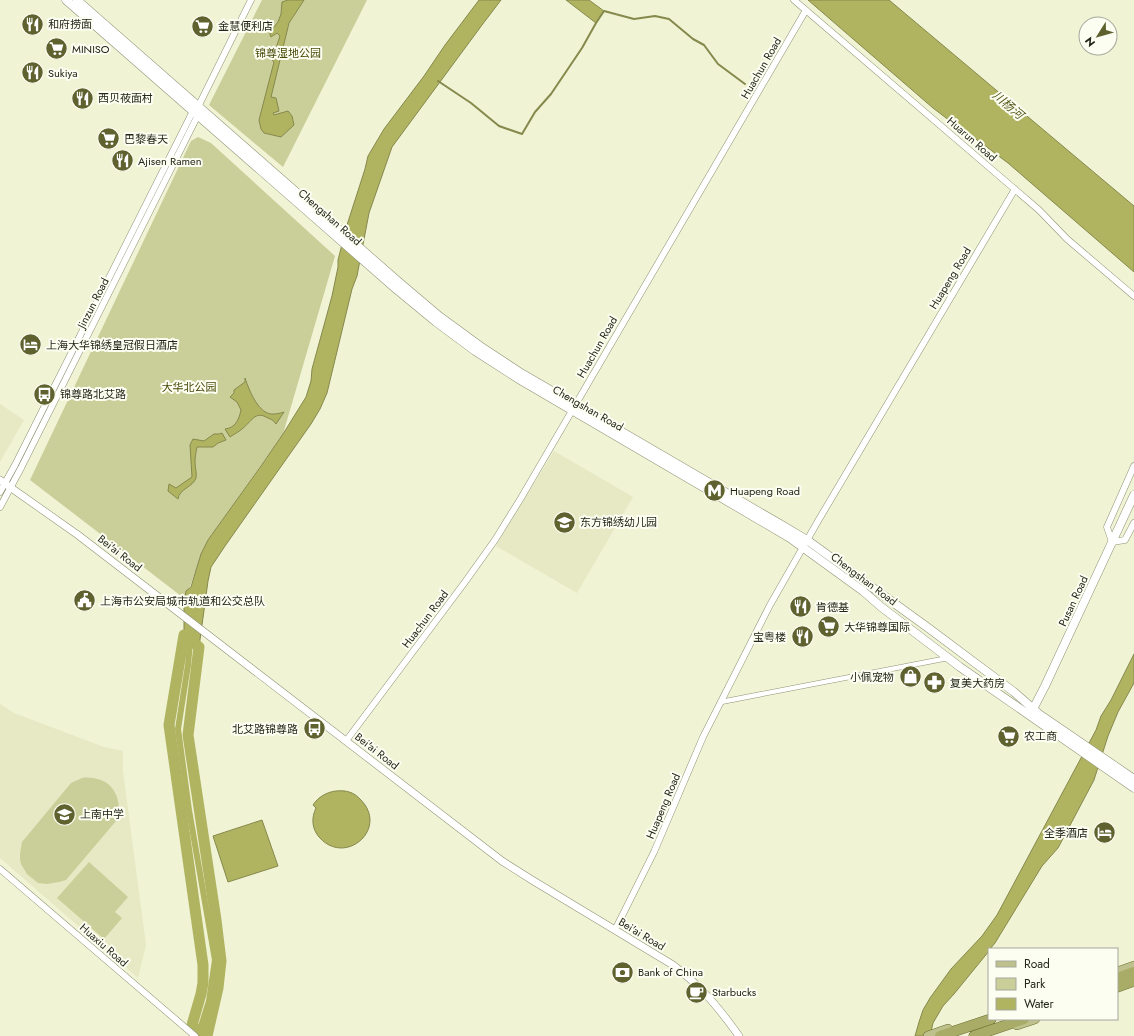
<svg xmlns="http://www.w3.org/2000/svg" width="1134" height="1036" viewBox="0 0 1134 1036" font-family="Jost,'Noto Sans SC',sans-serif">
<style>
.built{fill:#e6e9c3}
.green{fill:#cace99}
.water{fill:#b0b461;stroke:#86894c}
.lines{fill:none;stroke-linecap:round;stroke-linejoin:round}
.stream{stroke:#86894c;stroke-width:2}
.canal{stroke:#b0b461;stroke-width:6}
.river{stroke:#b0b461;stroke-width:11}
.pedestrian-casing{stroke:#8f9275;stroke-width:5.5}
.minor-casing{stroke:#8f9275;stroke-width:7}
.tertiary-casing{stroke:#8f9275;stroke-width:8}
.secondary-casing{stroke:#8f9275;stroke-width:9}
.primary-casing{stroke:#6c6f32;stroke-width:10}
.trunk-casing{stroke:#6c6f32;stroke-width:11}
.pedestrian{stroke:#fff;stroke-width:4.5}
.minor{stroke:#fff;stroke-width:6}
.tertiary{stroke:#fff;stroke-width:7}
.secondary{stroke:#fff;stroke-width:8}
.primary{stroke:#bec18c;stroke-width:9}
.trunk{stroke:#a8ac66;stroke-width:10}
.labels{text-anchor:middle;stroke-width:4;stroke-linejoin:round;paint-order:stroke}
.poi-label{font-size:11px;fill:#25261a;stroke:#fdfef2;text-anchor:start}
.park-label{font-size:11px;fill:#484a08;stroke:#fdfef2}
.street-label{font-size:11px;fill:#25261a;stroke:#fdfef2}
.water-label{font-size:12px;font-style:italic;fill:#56581b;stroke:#fdfef2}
</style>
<rect width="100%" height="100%" fill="#f0f3d4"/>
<path class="built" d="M 0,404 L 24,420 L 0,462 Z
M 554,451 L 633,497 L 577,593 L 496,546 Z
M 0,704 L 14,713 L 104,747 L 123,751 L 123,771 L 146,945 L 138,978 L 0,858 Z"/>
<path class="green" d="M 262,0 L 367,0 L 283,167 L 209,105 Z
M 198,137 L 211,143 L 335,256 L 283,434 L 208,540 L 185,599 L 30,480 L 191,141 Z
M 82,778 C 88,777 95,778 101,780 C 117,786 123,807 116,821 L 66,880 L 59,882 L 47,884 L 38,883 L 27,874 L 21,864 L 20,859 L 20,854 L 22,842 L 71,783 Z
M 89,862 L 128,897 L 115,912 L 122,918 L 104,939 L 57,898 Z"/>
<path class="water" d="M 288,0 L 304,0 L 289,23 L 271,97 L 276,98 L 279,111 L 273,113 L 274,115 L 288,111 L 292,116 L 294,125 L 281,137 L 264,133 L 261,129 L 259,120 L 274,62 L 272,60 L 280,36 L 277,33 L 271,37 L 270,35 L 270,32 L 278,22 L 281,14 L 282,2 Z
M 479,0 L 501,0 L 482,25 L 392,147 L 369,213 L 357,276 L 352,289 L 327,393 L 320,409 L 311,424 L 225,546 L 211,567 L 208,581 L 199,647 L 184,635 L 184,605 L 186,591 L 191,587 L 201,554 L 208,540 L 261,466 L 283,434 L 306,397 L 311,381 L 312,369 L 332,296 L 338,267 L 338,260 L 347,225 L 365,169 L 368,156 L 384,129 L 424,76 L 445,45 Z
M 566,0 L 589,0 L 604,11 L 596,23 Z
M 808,0 L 889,0 L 1134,206 L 1134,272 L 1008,163 L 980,142 L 954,124 L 933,108 Z
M 245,378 C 249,390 259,416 274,414 C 277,414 281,413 284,412 L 276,424 C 274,420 270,419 266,417 C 255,411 251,422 243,428 C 239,432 234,434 230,437 L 225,429 C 235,428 239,420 241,410 L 237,402 L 230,397 L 234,393 L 234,390 L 245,382 Z
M 222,433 L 226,440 L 218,443 L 213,447 L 197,447 C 196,452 195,457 195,462 C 195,468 197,473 196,478 C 193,487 179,489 178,499 L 168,491 L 169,484 L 176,488 L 192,477 L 190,445 L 193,439 L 204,441 L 214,434 L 219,434 Z
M 1134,654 L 1134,683 L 1118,712 L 1108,736 L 1094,780 L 1058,848 L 1042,866 L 995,943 L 990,949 L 989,949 L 989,951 L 954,994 L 943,1006 L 933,1023 L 930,1036 L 915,1036 L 919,1022 L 923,1010 L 930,998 L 951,969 L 982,936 L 997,915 L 1096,730 L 1101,716 L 1111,700 Z
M 336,791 C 346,790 354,792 361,800 C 389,829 345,867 319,837 C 312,829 311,818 316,808 L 313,805 C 318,797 327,792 336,791 Z
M 262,820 L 278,866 L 228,882 L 213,836 Z"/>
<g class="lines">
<path class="stream" d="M 438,81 L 471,103 L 499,126 L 522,134 L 535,112 L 551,94 L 582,48 L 596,23 L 604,11 L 634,19 L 655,16 L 669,19 L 693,39 L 704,45 L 718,64 L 745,84"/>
<path class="canal" d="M 191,632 L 188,665 L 178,729 L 189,810 L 215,960 L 209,1001 L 198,1036"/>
<path class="river" d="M 204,1036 L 192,1025 L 201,994 L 203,983 L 203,965 L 169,725 L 184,635 L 199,647 L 188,735 L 216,920 L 221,961 L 218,988 L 207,1036"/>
<defs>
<path id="pedestrian" d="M 721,702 L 948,658"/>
<path id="minor" d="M 794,0 L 1039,210 L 1067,239 L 1134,296
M 1134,466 L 1107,527 L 1112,542 L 1125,540 L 1134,523
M 0,492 L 15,465 L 193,111 L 198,107 L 251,0
M 0,507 L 21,468 L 198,115 L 198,112
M 346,741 L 465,582 L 495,540 L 521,498 L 806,10
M 0,869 L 195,1036
M 615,930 L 654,852 L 703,737 L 770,605 L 818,521 L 1015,189"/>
<path id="tertiary" d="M 0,480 L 78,535 L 502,861 L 532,880 L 673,965 C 701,986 719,1008 739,1036"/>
<path id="secondary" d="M 66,0 L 396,289 L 436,322 L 475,351 L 517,378 L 790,538 L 863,591 L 880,606 L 960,667 L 1134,788
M 77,0 L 400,283 L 439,316 L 480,346 L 521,373 L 780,524 L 807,540 L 927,627 L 1014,692 L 1039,714 L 1134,779
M 1031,713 L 1045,686 L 1134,495"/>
<path id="primary" d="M 1117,972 L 1134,966
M 1017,1025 L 1035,1019
M 928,1036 L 948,1029"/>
<path id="trunk" d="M 1117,978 L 1134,972
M 1117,987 L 1134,981
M 940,1036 L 991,1019
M 974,1036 L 1024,1019"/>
</defs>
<use href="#pedestrian" class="pedestrian-casing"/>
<use href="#minor" class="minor-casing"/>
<use href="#tertiary" class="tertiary-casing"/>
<use href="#secondary" class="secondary-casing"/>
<use href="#primary" class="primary-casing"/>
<use href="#trunk" class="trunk-casing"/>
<use href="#pedestrian" class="pedestrian"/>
<use href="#minor" class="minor"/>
<use href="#tertiary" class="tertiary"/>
<use href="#secondary" class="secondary"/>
<use href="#primary" class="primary"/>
<use href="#trunk" class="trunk"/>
</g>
<defs>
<symbol id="restaurant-disc" viewBox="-11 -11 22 22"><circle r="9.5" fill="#5f622f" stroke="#fdfef2"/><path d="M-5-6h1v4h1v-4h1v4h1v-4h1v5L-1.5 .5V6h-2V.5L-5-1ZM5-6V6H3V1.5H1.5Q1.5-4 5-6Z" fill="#fff"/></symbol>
<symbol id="supermarket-disc" viewBox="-11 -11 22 22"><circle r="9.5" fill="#5f622f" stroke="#fdfef2"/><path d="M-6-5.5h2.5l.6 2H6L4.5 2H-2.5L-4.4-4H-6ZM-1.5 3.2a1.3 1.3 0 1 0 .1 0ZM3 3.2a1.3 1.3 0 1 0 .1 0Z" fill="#fff"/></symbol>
<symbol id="hotel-disc" viewBox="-11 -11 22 22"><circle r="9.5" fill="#5f622f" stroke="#fdfef2"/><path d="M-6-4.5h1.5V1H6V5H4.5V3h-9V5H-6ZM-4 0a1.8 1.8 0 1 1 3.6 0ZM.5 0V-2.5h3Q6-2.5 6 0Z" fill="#fff"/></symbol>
<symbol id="bus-disc" viewBox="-11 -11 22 22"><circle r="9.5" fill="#5f622f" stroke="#fdfef2"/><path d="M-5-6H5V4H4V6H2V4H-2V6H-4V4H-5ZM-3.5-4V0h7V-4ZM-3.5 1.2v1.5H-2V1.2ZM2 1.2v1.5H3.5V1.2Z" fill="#fff"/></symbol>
<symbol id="metro-disc" viewBox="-11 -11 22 22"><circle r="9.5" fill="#5f622f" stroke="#fdfef2"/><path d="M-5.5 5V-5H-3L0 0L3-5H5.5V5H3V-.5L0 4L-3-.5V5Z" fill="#fff"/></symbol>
<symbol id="school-disc" viewBox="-11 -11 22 22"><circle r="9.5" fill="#5f622f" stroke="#fdfef2"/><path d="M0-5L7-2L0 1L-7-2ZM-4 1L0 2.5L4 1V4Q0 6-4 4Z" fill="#fff"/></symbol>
<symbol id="civic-disc" viewBox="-11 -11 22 22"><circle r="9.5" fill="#5f622f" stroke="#fdfef2"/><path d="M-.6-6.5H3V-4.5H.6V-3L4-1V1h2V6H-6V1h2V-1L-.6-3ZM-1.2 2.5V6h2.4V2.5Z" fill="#fff"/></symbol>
<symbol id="shop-disc" viewBox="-11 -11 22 22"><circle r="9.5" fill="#5f622f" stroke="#fdfef2"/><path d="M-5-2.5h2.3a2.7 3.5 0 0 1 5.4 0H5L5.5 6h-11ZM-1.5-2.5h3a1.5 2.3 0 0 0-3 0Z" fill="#fff"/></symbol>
<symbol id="pharmacy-disc" viewBox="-11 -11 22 22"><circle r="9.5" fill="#5f622f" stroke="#fdfef2"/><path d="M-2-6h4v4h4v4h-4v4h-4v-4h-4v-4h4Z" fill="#fff"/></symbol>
<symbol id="bank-disc" viewBox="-11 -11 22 22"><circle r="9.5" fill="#5f622f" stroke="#fdfef2"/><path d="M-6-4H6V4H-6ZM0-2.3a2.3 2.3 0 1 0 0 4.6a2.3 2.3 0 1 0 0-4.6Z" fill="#fff"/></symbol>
<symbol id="cafe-disc" viewBox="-11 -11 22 22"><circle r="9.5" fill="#5f622f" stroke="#fdfef2"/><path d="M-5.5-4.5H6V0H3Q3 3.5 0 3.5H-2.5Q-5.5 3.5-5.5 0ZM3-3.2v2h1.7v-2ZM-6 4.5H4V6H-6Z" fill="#fff"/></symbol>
</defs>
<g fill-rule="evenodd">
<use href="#restaurant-disc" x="20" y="12" width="25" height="25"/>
<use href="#supermarket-disc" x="190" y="14" width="25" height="25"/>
<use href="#supermarket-disc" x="44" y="36" width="25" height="25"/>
<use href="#restaurant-disc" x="20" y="60" width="25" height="25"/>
<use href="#restaurant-disc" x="70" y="86" width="25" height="25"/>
<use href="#supermarket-disc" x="96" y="126" width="25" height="25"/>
<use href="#restaurant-disc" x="110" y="148" width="25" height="25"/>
<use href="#hotel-disc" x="18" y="332" width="25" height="25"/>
<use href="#bus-disc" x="32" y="382" width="25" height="25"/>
<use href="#metro-disc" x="702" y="478" width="25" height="25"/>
<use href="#school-disc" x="552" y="510" width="25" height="25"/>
<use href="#civic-disc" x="72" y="588" width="25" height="25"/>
<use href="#restaurant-disc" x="788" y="594" width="25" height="25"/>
<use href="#supermarket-disc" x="816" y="614" width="25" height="25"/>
<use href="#restaurant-disc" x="790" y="624" width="25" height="25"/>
<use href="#shop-disc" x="898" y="664" width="25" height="25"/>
<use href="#pharmacy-disc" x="922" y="670" width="25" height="25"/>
<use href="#bus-disc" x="302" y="716" width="25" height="25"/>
<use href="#supermarket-disc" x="996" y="724" width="25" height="25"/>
<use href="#school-disc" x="52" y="802" width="25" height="25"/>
<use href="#hotel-disc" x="1092" y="820" width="25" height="25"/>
<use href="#bank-disc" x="610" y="960" width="25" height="25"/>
<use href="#cafe-disc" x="684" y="980" width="25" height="25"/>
</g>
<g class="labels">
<g class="poi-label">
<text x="48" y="28">和府捞面</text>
<text x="218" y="30">金慧便利店</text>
<text x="72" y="53">MINISO</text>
<text x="48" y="77">Sukiya</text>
<text x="98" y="102">西贝莜面村</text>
<text x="124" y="143">巴黎春天</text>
<text x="138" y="165">Ajisen Ramen</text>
<text x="46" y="349">上海大华锦绣皇冠假日酒店</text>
<text x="60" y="398">锦尊路北艾路</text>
<text x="730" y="495">Huapeng Road</text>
<text x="580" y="526">东方锦绣幼儿园</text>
<text x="100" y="605">上海市公安局城市轨道和公交总队</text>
<text x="816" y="611">肯德基</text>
<text x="844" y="631">大华锦尊国际</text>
<text x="786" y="641" text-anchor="end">宝粤楼</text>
<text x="894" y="681" text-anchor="end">小佩宠物</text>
<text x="950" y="687">复美大药房</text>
<text x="298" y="733" text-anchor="end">北艾路锦尊路</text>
<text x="1024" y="740">农工商</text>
<text x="80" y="818">上南中学</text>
<text x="1088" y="837" text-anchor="end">全季酒店</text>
<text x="638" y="976">Bank of China</text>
<text x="712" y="996">Starbucks</text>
</g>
<g class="park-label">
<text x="288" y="57">锦尊湿地公园</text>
<text x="189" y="391">大华北公园</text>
</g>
<g class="street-label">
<text transform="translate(761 68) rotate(-60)" y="4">Huachun Road</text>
<text transform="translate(972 139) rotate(41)" y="4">Huarun Road</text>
<text transform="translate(330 217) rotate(41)" y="4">Chengshan Road</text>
<text transform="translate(950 278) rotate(-59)" y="4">Huapeng Road</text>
<text transform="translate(93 303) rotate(-63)" y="4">Jinzun Road</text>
<text transform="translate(597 347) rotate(-60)" y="4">Huachun Road</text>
<text transform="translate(588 408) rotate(30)" y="4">Chengshan Road</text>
<text transform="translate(120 553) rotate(38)" y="4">Bei'ai Road</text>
<text transform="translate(864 579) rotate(37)" y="4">Chengshan Road</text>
<text transform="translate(1073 601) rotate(-65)" y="4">Pusan Road</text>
<text transform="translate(425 619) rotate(-53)" y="4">Huachun Road</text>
<text transform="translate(377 751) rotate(38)" y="4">Bei'ai Road</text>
<text transform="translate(663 806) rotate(-67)" y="4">Huapeng Road</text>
<text transform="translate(642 934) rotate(31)" y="4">Bei'ai Road</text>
<text transform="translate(104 945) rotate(41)" y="4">Huaxiu Road</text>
</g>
<g class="water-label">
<text transform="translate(1008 105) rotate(40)" y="4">川杨河</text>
</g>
</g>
<rect x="988" y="948" width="130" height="72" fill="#fdfef2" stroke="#a7a89c"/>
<rect x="996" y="961" width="20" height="6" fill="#bec18c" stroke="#a7a89c"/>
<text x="1024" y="968" font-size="12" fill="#25261a">Road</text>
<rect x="996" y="978" width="20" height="12" fill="#cace99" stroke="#a7a89c"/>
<text x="1024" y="988" font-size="12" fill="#25261a">Park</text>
<rect x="996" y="998" width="20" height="12" fill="#b0b461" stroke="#a7a89c"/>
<text x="1024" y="1008" font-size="12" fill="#25261a">Water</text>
<g transform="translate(1098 36) rotate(233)"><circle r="19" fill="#fdfef2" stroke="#a7a89c"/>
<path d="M0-3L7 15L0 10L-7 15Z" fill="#5f622f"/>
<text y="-6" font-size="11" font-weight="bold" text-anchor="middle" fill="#25261a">N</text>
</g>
</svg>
